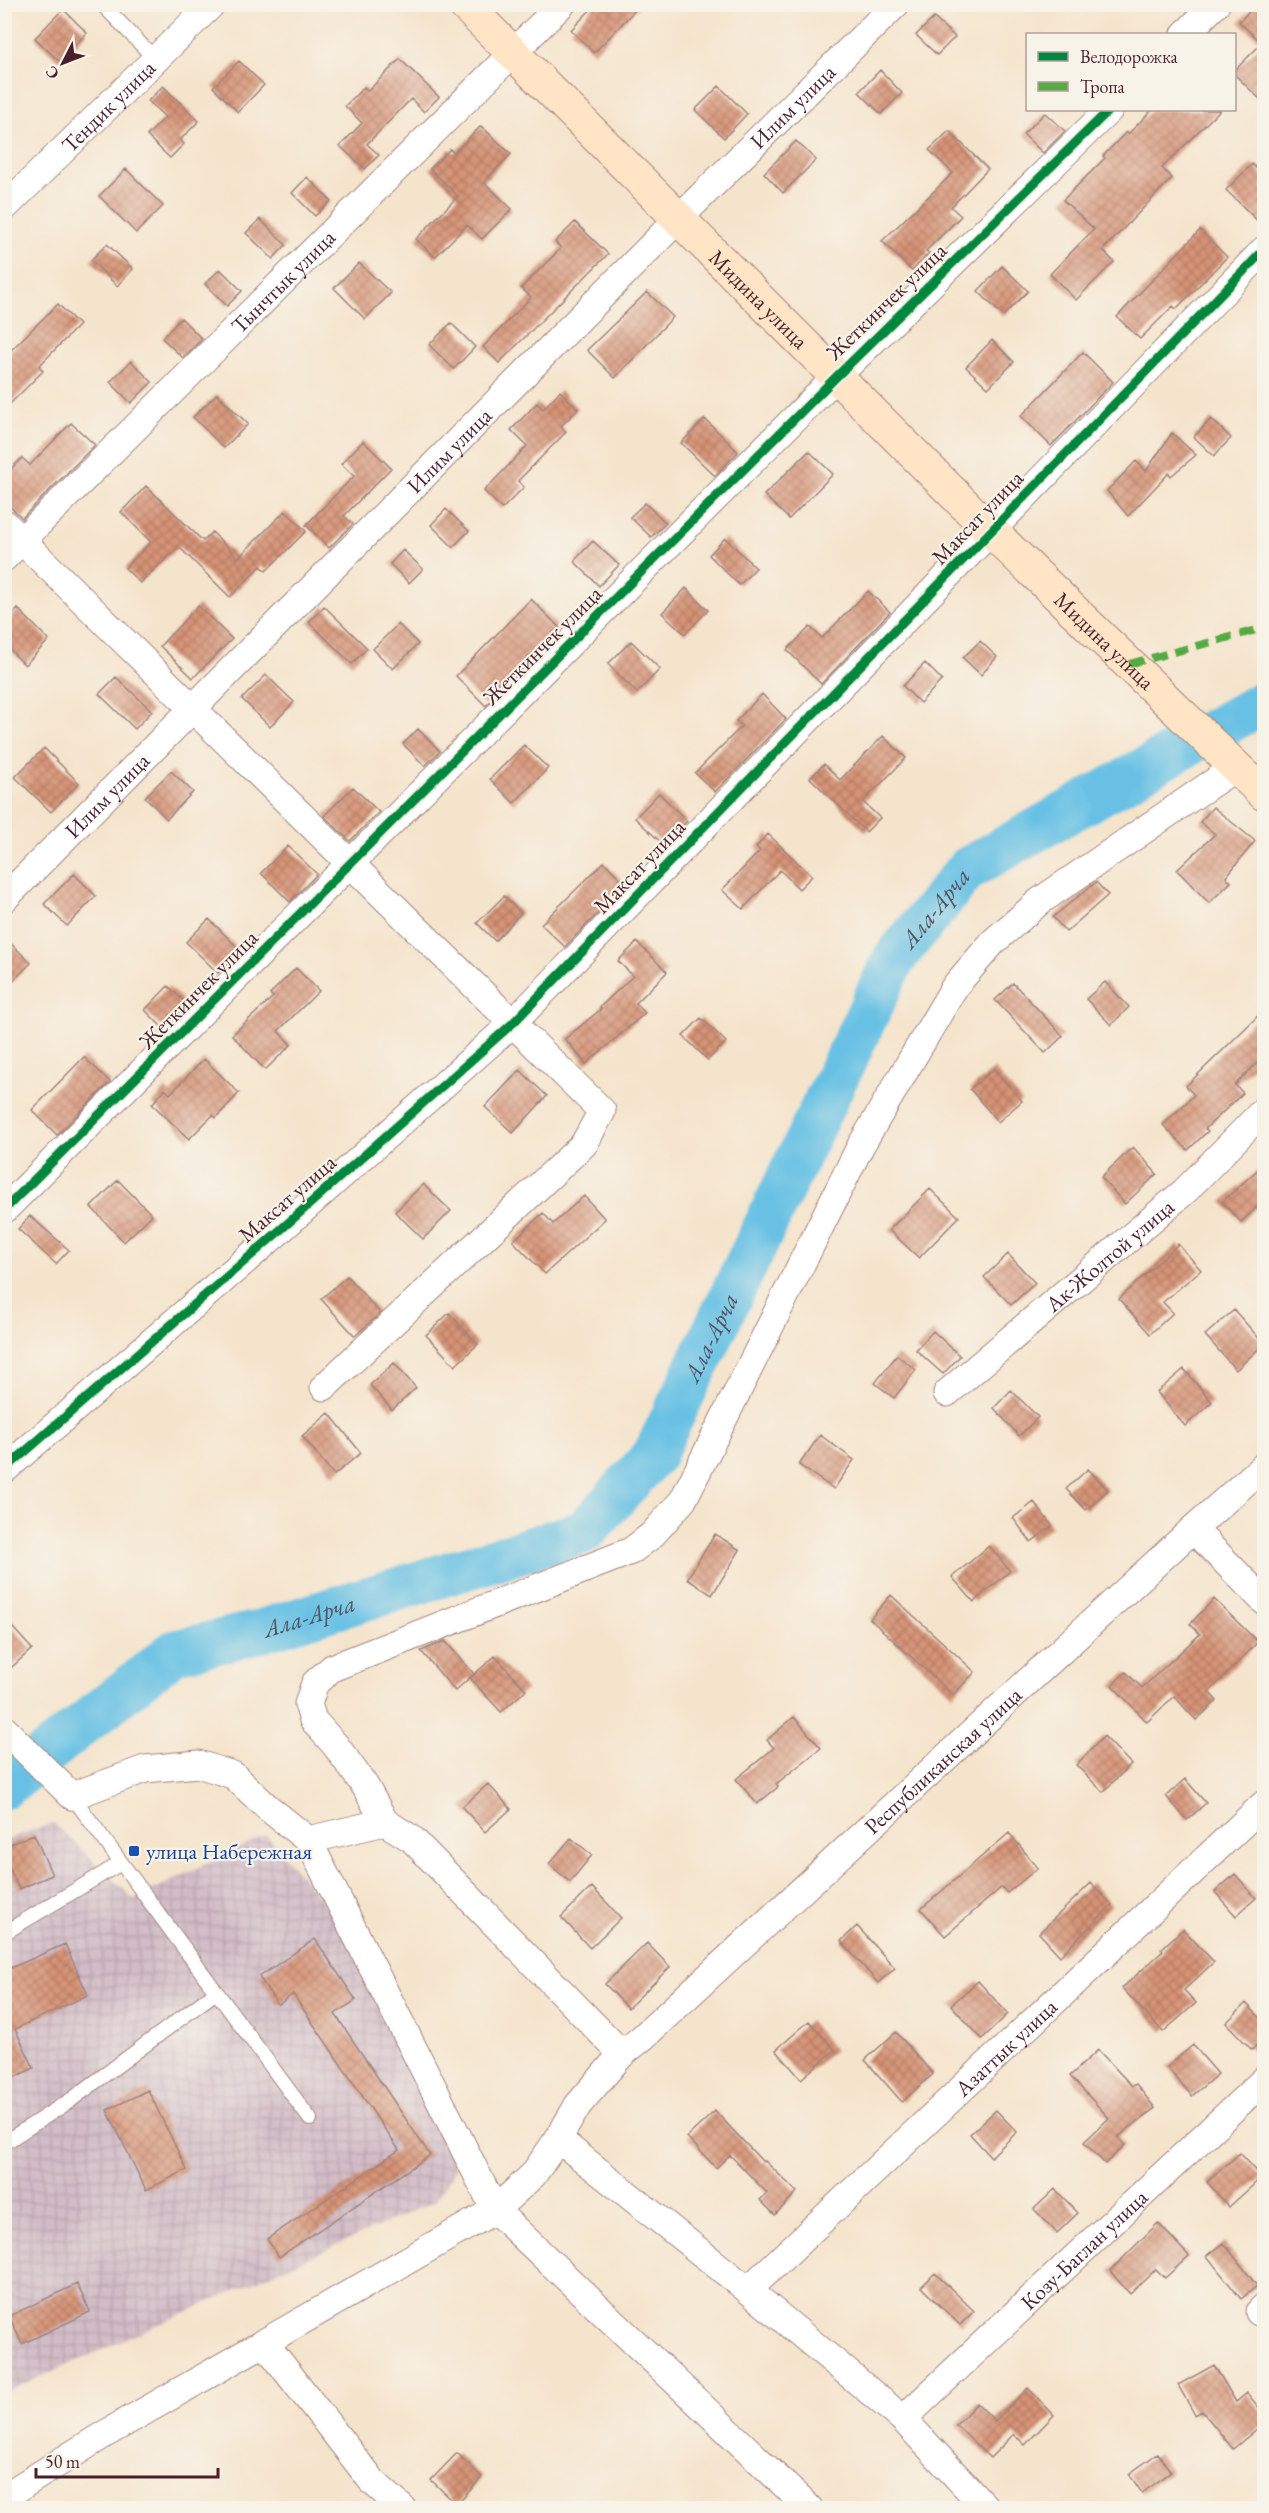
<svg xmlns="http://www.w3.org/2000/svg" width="1269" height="2513" viewBox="0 0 1269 2513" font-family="'EB Garamond',serif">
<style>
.industrial{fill:url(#industrial-grid)}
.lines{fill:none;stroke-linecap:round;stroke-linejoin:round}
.river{stroke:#67c1e4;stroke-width:44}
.building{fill:url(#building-cross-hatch)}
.lane-casing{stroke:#a0827c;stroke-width:16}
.street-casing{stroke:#a0827c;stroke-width:29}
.secondary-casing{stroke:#a0827c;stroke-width:35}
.lane{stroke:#fff;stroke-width:14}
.street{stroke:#fff;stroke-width:27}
.secondary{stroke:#ffe4c6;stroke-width:33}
.quiet{stroke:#57aa44;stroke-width:8;stroke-dasharray:15 8;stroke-linecap:butt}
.cycleway-casing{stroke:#f7f3e8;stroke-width:13}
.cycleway{stroke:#00873e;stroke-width:9}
.transit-dot{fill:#1a4fb4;stroke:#f7f3e8;stroke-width:2}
.labels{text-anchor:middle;stroke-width:4.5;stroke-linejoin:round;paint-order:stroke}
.street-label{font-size:22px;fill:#4a1f2b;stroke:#f7f3e8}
.transit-label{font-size:22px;fill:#164399;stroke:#f7f3e8;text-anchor:start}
.water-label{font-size:24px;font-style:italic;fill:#535062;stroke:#f7f3e8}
</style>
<defs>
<pattern id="industrial-grid" width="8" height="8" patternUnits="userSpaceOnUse" patternTransform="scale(1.5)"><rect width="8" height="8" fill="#d2bdc7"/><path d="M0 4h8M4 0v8" fill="none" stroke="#b6a2ab"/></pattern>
<pattern id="building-cross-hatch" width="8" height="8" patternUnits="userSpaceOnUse" patternTransform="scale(1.5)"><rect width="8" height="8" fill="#d79477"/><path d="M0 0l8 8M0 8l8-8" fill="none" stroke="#b07862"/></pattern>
</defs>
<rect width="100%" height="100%" fill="#f7f3e8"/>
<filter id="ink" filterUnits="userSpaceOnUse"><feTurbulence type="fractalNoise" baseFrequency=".0167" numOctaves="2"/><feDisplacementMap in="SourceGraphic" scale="12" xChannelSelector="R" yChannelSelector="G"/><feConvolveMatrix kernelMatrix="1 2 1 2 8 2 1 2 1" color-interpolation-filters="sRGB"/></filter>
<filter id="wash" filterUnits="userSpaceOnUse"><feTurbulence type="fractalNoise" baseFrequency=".008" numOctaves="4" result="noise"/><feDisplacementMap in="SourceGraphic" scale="24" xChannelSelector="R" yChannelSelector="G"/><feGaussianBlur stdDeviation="1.35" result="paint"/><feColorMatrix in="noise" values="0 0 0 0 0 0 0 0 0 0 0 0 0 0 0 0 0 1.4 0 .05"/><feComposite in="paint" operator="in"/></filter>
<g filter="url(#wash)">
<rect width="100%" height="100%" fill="#f5e4cc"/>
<path class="industrial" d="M 53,1823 L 134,1899 L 266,1835 L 338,1919 L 457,2167 L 435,2201 L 5,2393 L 5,1840 Z"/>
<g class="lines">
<path class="river" id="s1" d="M 4,1787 L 174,1652 L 251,1634 L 584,1532 L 654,1455 L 894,959 L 967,869 L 1264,702"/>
</g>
<g id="blocks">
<path class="building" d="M 596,4 L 641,4 L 594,53 L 571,30 Z
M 1256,4 L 1264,4 L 1264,103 L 1234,74 L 1234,71 L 1262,43 L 1239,22 Z
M 63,9 L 87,33 L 59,61 L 35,38 Z
M 934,18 L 955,37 L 937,55 L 916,35 Z
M 400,59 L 439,97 L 424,112 L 411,99 L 367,144 L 379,155 L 365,169 L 340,146 L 362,123 L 345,106 L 364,87 L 368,91 Z
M 239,61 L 264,85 L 238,112 L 213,87 Z
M 880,70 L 902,93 L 881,114 L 859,92 Z
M 163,86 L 199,121 L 180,140 L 184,144 L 170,158 L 147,136 L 165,117 L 148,101 Z
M 719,86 L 747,114 L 724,138 L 695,110 Z
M 1152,110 L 1220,110 L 1162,168 L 1172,178 L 1103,250 L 1114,262 L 1076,300 L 1050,274 L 1094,229 L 1063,200 L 1105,158 L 1103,156 L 1126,132 L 1128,134 Z
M 1045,113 L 1065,131 L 1043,153 L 1023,134 Z
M 481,126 L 511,154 L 484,182 L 512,209 L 482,239 L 467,225 L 435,257 L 416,239 L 458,196 L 430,169 L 450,149 L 454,153 Z
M 949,131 L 988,169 L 951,207 L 961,216 L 926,251 L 929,253 L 912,271 L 882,241 L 953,173 L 929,150 Z
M 796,141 L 816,160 L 783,193 L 764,173 Z
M 1252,164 L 1264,176 L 1264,227 L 1226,190 Z
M 126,169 L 163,206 L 136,233 L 99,196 Z
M 307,177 L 331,201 L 315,216 L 292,193 Z
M 260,219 L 286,245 L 273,259 L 246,233 Z
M 575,222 L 608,254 L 499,363 L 483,347 L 531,297 L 521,288 L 561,248 L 555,242 Z
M 1200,230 L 1227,257 L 1176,309 L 1173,306 L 1140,339 L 1117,317 Z
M 107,244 L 133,269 L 117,286 L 91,260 Z
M 359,263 L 391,293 L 365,319 L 334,288 Z
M 1002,266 L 1028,291 L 1003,316 L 978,291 Z
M 220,269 L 242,291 L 227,306 L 205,284 Z
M 647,292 L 673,317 L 615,378 L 587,350 Z
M 58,304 L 79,325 L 39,366 L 43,371 L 4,410 L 4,357 Z
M 181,318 L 202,339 L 183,358 L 162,338 Z
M 451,323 L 475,347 L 454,369 L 429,345 Z
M 992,340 L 1014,362 L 988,388 L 966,367 Z
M 1083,352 L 1113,382 L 1051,446 L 1021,416 Z
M 131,361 L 152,382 L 131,403 L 110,382 Z
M 560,391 L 578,409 L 561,426 L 566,432 L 518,481 L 524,487 L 502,509 L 484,491 L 527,446 L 511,430 L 537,403 L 543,409 Z
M 217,394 L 248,424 L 224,448 L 193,417 Z
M 705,419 L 738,452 L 715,476 L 681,443 Z
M 1211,419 L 1231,438 L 1214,456 L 1194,437 Z
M 71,423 L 95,445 L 22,518 L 4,501 L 4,476 L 22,458 L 30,465 Z
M 1172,433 L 1196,455 L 1171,476 L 1169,473 L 1128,516 L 1107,491 L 1136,461 L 1146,471 Z
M 363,441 L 391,468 L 344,516 L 353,524 L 329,548 L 306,525 L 354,476 L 341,464 Z
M 809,451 L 833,474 L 789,519 L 764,495 Z
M 146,486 L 203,541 L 212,532 L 238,558 L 285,511 L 306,531 L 266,571 L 261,566 L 230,597 L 179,547 L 140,583 L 125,568 L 151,542 L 121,512 Z
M 645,503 L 666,523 L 651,537 L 630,517 Z
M 446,509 L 469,531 L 453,547 L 431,525 Z
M 725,538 L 756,568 L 739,585 L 709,555 Z
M 593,541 L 619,565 L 599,586 L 574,561 Z
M 403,550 L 423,569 L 409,583 L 390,564 Z
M 686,588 L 708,610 L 685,634 L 662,613 Z
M 868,591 L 890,612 L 821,684 L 787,650 L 810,627 L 822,638 Z
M 531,599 L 559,627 L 522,664 L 525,666 L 486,706 L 456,676 Z
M 198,606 L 232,639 L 193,678 L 160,646 Z
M 324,606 L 367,648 L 352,664 L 309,622 Z
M 18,609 L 49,640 L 25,665 L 4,644 L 4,623 Z
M 398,624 L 418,644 L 393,669 L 373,649 Z
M 631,641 L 660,669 L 637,693 L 608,664 Z
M 980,641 L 997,657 L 981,675 L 963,658 Z
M 925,663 L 942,680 L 920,703 L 903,686 Z
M 266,675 L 294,702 L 270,727 L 242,699 Z
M 116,677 L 152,711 L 135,729 L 99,694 Z
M 762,694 L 786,719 L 715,792 L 695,773 L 742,726 L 736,721 Z
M 418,729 L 440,751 L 425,766 L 403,744 Z
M 883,736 L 906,758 L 863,802 L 880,818 L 866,832 L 810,778 L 824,764 L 840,780 Z
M 524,745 L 548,768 L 514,803 L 490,779 Z
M 44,748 L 79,783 L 51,812 L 15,777 Z
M 171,771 L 193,792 L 167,819 L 145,797 Z
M 353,787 L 379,812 L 350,841 L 324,816 Z
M 659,793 L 687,821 L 664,845 L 635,818 Z
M 1213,807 L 1255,841 L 1226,877 L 1231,882 L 1209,903 L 1177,870 L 1215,834 L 1200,822 Z
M 768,834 L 812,876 L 799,889 L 780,870 L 743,909 L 722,890 L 760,851 L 756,847 Z
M 288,846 L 317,874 L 290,902 L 261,873 Z
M 604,862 L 626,884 L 565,947 L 541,924 Z
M 74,874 L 96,896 L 67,926 L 44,904 Z
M 1096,882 L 1108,895 L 1066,932 L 1053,917 Z
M 504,896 L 521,913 L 495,941 L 477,923 Z
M 209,919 L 241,951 L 218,973 L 186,942 Z
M 4,937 L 31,963 L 4,990 Z
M 637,942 L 667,972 L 636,1003 L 645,1013 L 586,1064 L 565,1039 L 601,1009 L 600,1007 L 633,976 L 618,961 Z
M 296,968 L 319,991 L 278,1031 L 291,1045 L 265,1070 L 232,1035 L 273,997 L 270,994 Z
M 1105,982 L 1129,1007 L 1111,1025 L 1086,999 Z
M 1013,983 L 1063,1036 L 1045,1053 L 995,1000 Z
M 168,986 L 187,1004 L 163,1028 L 145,1010 Z
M 1264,1010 L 1264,1056 L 1235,1085 L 1243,1093 L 1205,1129 L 1208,1131 L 1188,1150 L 1163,1125 L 1194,1095 L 1186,1086 Z
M 701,1018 L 726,1042 L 708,1060 L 683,1036 Z
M 84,1057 L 110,1082 L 57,1135 L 32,1110 Z
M 204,1059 L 239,1093 L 216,1118 L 213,1115 L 189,1139 L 152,1104 L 165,1089 L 170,1094 Z
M 994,1069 L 1022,1101 L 998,1122 L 970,1089 Z
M 520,1070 L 547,1096 L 513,1133 L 485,1107 Z
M 1133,1147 L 1157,1174 L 1125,1204 L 1101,1177 Z
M 1264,1164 L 1264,1201 L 1241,1222 L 1222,1202 Z
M 118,1180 L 152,1215 L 124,1242 L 91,1207 Z
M 423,1184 L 451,1211 L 423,1239 L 395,1212 Z
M 930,1189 L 959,1217 L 919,1258 L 889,1230 Z
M 584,1196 L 605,1219 L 545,1274 L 513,1241 L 543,1213 L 553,1224 Z
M 30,1216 L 69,1250 L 56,1264 L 18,1229 Z
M 1178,1244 L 1201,1270 L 1163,1302 L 1173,1313 L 1150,1334 L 1119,1299 Z
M 1008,1254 L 1035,1283 L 1011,1305 L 984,1277 Z
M 347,1276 L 380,1313 L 355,1336 L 321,1299 Z
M 1234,1310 L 1264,1344 L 1236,1370 L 1205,1335 Z
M 449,1313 L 478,1344 L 455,1366 L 426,1335 Z
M 933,1331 L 960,1356 L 943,1374 L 916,1350 Z
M 897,1355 L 916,1370 L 894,1398 L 875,1383 Z
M 394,1363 L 416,1388 L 392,1410 L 370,1385 Z
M 1184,1369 L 1212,1402 L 1185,1426 L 1157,1392 Z
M 1011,1390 L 1038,1417 L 1019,1436 L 994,1408 Z
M 329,1413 L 361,1453 L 334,1475 L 302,1436 Z
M 820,1435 L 854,1460 L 834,1489 L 799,1465 Z
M 1088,1469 L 1108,1490 L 1086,1510 L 1066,1489 Z
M 1034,1502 L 1052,1526 L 1031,1542 L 1013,1518 Z
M 715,1534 L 740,1550 L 712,1595 L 687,1579 Z
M 989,1546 L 1010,1571 L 974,1602 L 952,1577 Z
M 891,1595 L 975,1672 L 953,1695 L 870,1619 Z
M 1214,1599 L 1258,1642 L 1209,1692 L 1217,1701 L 1196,1720 L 1174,1696 L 1147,1722 L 1112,1685 L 1126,1672 L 1142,1688 L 1200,1634 L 1190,1624 Z
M 4,1618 L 32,1649 L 4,1674 Z
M 445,1641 L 474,1674 L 455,1691 L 421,1651 Z
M 495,1656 L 526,1690 L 501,1712 L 470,1678 Z
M 794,1717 L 821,1748 L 776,1784 L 778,1787 L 757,1804 L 736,1779 L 774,1748 L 767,1740 Z
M 1104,1736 L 1131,1764 L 1103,1792 L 1076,1765 Z
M 1185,1779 L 1206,1803 L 1187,1820 L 1166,1796 Z
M 488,1784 L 511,1809 L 485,1832 L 462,1807 Z
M 1009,1833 L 1038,1868 L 1007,1893 L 1002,1887 L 945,1936 L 921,1909 Z
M 34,1834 L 52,1875 L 19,1889 L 4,1855 L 4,1847 Z
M 571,1838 L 592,1855 L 570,1882 L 549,1864 Z
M 1235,1874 L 1256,1898 L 1236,1916 L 1215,1892 Z
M 1091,1883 L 1112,1905 L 1060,1956 L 1039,1933 Z
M 592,1887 L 621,1918 L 590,1948 L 561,1917 Z
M 857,1926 L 895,1968 L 878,1983 L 841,1941 Z
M 1183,1929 L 1214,1962 L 1184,1990 L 1196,2003 L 1163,2032 L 1122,1988 L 1163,1951 L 1161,1949 Z
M 315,1939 L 356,2000 L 335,2014 L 430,2155 L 279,2257 L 267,2239 L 399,2150 L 293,1994 L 278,2005 L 259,1977 Z
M 647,1943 L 670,1967 L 628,2008 L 605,1984 Z
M 65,1944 L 88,1995 L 15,2029 L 34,2068 L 4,2082 L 4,1971 Z
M 978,1981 L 1008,2014 L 982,2039 L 951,2005 Z
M 1246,2003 L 1264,2022 L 1264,2037 L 1252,2050 L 1226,2023 Z
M 809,2021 L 835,2050 L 801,2079 L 776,2050 Z
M 896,2032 L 933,2074 L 902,2102 L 865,2060 Z
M 1193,2045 L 1218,2074 L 1192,2096 L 1167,2067 Z
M 1098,2050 L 1132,2086 L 1136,2084 L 1155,2108 L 1118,2137 L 1125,2145 L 1105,2164 L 1084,2142 L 1109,2118 L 1070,2076 Z
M 148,2090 L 187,2170 L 146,2190 L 107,2110 Z
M 996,2110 L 1017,2132 L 991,2157 L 970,2134 Z
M 715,2111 L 763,2162 L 765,2161 L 797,2192 L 775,2215 L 760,2200 L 767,2193 L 730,2155 L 716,2168 L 687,2137 Z
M 1240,2153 L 1262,2177 L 1229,2207 L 1207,2182 Z
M 1055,2189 L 1078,2213 L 1057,2233 L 1034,2209 Z
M 1158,2223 L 1189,2256 L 1165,2278 L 1156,2269 L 1130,2294 L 1110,2271 Z
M 1224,2243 L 1257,2286 L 1241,2299 L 1207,2256 Z
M 935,2273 L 974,2311 L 960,2325 L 921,2287 Z
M 77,2284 L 90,2312 L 22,2344 L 9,2316 Z
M 1214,2365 L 1236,2402 L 1247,2393 L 1264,2414 L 1264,2423 L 1233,2449 L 1202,2411 L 1195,2415 L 1178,2385 Z
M 1028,2388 L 1054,2415 L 1025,2445 L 1014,2434 L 990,2458 L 956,2425 L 977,2403 L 995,2421 Z
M 457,2453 L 482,2477 L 457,2505 L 431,2480 Z
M 1158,2453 L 1171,2472 L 1142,2493 L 1129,2474 Z"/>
</g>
</g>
<g filter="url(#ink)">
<use href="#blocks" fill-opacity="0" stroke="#a0827c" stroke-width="1.5"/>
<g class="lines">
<defs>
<path id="lane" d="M 102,4 L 156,60
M 72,1796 L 310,2119
M 4,1933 L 121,1863
M 4,2143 L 71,2100 L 216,1992"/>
<g id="street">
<path d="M 1185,34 L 1216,4"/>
<path id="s2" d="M 4,208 L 212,4"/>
<path d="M 4,523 L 602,1111 L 584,1144 L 324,1387"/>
<path id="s3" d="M 4,558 L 562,4"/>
<path id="s4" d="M 4,899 L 678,219 L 896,4"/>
<path d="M 4,1210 L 836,377 L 1109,110"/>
<path id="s5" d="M 947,1393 L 1185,1191 L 1264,1110"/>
<path d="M 4,1470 L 278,1232 L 513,1023 L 1264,250"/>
<path d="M 1193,1529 L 1264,1601"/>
<path d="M 4,1729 L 72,1796 L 145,1769 L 198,1764 L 233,1775 L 267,1807 L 308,1840 L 385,1822 L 412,1839 L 622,2054 L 578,2105 L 558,2139 L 748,2290 L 903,2419 L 986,2508"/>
<path d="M 385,1822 L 365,1786 L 336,1746 L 313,1720 L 308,1704 L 315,1683 L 332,1668 L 631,1551 L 652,1535 L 683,1500 L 860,1147 L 955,986 L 993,942 L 1040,901 L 1236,767"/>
<path d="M 308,1840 L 495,2210 L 809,2508"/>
<path id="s6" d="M 622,2054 L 642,2038 L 1193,1529 L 1264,1466"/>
<path id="s7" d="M 748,2290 L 1264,1804"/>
<path d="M 1259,2312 L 1264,2307"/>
<path d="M 264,2342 L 372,2481 L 402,2508"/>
<path id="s8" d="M 903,2419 L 1264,2080"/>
<path d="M 4,2497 L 105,2434 L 495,2210 L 533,2175 L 558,2139"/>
</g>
<g id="secondary">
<path id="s9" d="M 464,4 L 991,531 L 1264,794"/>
</g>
</defs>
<use href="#lane" class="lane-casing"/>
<use href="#street" class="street-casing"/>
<use href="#secondary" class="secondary-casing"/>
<use href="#lane" class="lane"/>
<use href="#street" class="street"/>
<use href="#secondary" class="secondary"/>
<path class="quiet" d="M 1129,664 L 1264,628"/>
<defs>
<path id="cycleway" d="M 4,1210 L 836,377 L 1109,110
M 4,1470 L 278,1232 L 513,1023 L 1264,250"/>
</defs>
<use href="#cycleway" class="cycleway-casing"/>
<use href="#cycleway" class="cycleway"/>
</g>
</g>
<rect class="transit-dot" x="128" y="1845" width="12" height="12" rx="3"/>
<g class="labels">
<g class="street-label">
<text dy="8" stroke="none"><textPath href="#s2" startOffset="146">Тендик улица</textPath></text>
<text dy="8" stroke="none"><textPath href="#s4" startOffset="1118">Илим улица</textPath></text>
<text dy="8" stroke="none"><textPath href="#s3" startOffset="393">Тынчтык улица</textPath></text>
<text dy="8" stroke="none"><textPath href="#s9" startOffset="417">Мидина улица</textPath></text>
<text transform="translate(886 301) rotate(-44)" y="8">Жеткинчек улица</text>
<text dy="8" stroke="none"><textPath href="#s4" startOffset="632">Илим улица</textPath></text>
<text transform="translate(977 517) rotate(-46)" y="8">Максат улица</text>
<text dy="8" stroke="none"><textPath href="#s9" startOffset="903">Мидина улица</textPath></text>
<text transform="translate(542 645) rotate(-45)" y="8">Жеткинчек улица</text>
<text dy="8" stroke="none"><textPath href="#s4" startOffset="146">Илим улица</textPath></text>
<text transform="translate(639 866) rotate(-46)" y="8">Максат улица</text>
<text transform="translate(198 989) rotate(-45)" y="8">Жеткинчек улица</text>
<text transform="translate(287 1198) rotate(-41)" y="8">Максат улица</text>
<text dy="8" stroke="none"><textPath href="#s5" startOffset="213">Ак-Жолтой улица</textPath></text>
<text dy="8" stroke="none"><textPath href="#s6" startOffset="435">Республиканская улица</textPath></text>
<text dy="8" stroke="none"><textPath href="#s7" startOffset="354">Азаттык улица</textPath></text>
<text dy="8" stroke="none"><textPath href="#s8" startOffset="248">Козу-Баглан улица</textPath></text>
</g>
<g class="transit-label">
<text x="146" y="1859">улица Набережная</text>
</g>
<g class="water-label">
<text dy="8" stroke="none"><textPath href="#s1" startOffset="1365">Ала-Арча</textPath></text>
<text dy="8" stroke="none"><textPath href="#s1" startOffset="879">Ала-Арча</textPath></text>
<text dy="8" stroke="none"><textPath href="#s1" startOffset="357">Ала-Арча</textPath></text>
</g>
</g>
<rect width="1269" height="2513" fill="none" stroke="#f7f3e8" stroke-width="24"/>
<rect x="1026" y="33" width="210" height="78" fill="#f7f3e8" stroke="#b29e9c" stroke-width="1.5"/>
<rect x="1038" y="52" width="30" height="9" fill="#00873e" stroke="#b29e9c" stroke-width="1.5"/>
<text x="1080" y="63" font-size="18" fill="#4a1f2b">Велодорожка</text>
<rect x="1038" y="82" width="30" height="9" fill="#57aa44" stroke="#b29e9c" stroke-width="1.5"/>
<text x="1080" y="93" font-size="18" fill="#4a1f2b">Тропа</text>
<g transform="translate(63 63) rotate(228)" stroke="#f7f3e8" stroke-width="4.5" paint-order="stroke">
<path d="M0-4.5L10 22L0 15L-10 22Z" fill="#4a1f2b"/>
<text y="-9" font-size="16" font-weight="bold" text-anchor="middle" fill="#4a1f2b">С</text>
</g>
<path d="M36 2468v9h182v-9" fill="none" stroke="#4a1f2b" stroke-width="3"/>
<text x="45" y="2468" font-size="18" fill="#4a1f2b" stroke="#f7f3e8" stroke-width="4.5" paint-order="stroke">50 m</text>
</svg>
